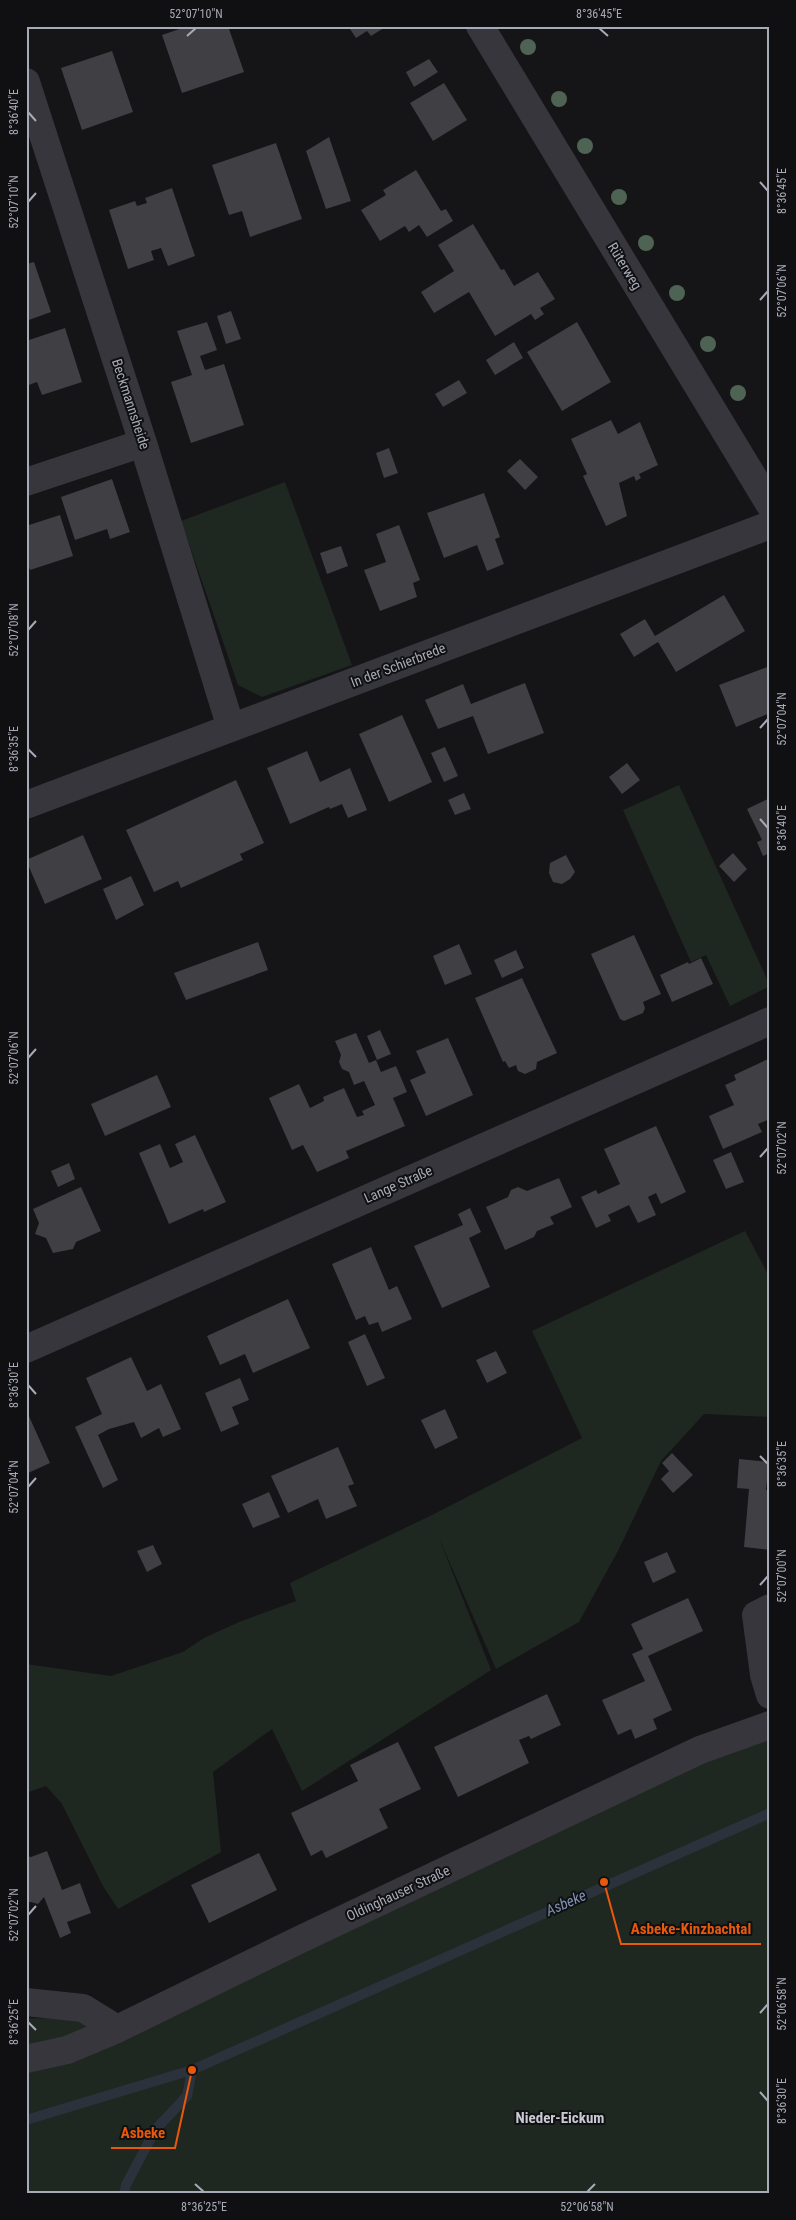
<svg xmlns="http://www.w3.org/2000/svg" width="796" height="2220" viewBox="0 0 796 2220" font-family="'Roboto Condensed',sans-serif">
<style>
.green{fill:#1f2721}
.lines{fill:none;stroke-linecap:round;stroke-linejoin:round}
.stream{stroke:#2b323b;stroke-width:10}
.building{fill:#3f3f44}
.minor{stroke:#36363c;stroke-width:28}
.tree{fill:#4f6354}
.ticks{fill:none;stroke:#a7aab7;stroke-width:2}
.labels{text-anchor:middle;stroke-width:4;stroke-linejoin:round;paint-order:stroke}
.street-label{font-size:14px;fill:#a7aab7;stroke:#101012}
.water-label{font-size:15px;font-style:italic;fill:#7e93b2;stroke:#101012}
.neighbourhood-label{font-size:15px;font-weight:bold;fill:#c8cad3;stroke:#101012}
.leader{fill:none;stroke:#e8590c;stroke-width:2}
.callout-dot{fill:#e8590c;stroke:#101012;stroke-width:2}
.callout-label{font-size:15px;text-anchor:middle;font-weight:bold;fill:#e8590c;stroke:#101012;stroke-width:4;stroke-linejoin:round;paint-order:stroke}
.neatline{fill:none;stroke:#a7aab7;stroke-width:2}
.ticks-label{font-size:12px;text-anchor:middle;fill:#a7aab7}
</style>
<rect width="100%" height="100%" fill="#151517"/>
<path class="green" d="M 285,482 L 352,665 L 262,697 L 238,685 L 181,521 Z
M 679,785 L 770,986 L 730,1006 L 706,955 L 691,962 L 623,810 Z
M 745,1231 L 770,1278 L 770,1417 L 704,1414 L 661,1461 L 618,1551 L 579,1622 L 496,1669 L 439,1538 L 491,1670 L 302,1791 L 272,1729 L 213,1772 L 221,1852 L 118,1909 L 103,1886 L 62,1804 L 46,1786 L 26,1793 L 26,1664 L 111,1676 L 183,1652 L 204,1638 L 239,1622 L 296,1601 L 290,1583 L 430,1516 L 582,1438 L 532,1331 Z
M 770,1732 L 770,2194 L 26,2194 L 26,2018 L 133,2020 Z"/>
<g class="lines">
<path class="stream" d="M 26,2120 L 192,2070 L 770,1813
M 124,2194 L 126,2185 L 155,2130 L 187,2096 L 192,2070"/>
</g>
<path class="building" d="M 188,26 L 228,26 L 244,72 L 182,93 L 162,35 Z
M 348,26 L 387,26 L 371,36 L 367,31 L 356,38 Z
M 112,51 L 133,112 L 82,130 L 61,68 Z
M 429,59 L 438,72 L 414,87 L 406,72 Z
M 444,83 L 467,120 L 433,141 L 410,103 Z
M 329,137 L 351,201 L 326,209 L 306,151 Z
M 276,143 L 302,219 L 250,237 L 242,211 L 229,215 L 212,165 Z
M 416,170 L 441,211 L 446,209 L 453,221 L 427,237 L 419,225 L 409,232 L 405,226 L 380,241 L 361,210 L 386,195 L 383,190 Z
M 172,188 L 195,256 L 168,266 L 161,248 L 151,251 L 154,260 L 128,269 L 109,210 L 135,201 L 137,206 L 147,203 L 145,198 Z
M 473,224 L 501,270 L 504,269 L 514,286 L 538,272 L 555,299 L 540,308 L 544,314 L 535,320 L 531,314 L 495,336 L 469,292 L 434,313 L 421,292 L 454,271 L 438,245 Z
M 34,262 L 51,312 L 26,321 L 26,264 Z
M 231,311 L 241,339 L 226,344 L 217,316 Z
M 207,322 L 217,350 L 200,356 L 205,370 L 224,364 L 244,425 L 191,443 L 171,382 L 192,375 L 177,331 Z
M 577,322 L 611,382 L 562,411 L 527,352 Z
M 65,328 L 82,382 L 42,395 L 37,382 L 26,386 L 26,341 Z
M 514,342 L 523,358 L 495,375 L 486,360 Z
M 459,380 L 467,393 L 443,407 L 435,394 Z
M 611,420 L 618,434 L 640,422 L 658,465 L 639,474 L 641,478 L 636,481 L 634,476 L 619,483 L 627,516 L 606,526 L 583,476 L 587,474 L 571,439 Z
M 389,448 L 398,473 L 384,478 L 376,453 Z
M 520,459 L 538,477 L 525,490 L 507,471 Z
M 112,479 L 130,532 L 110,539 L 107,529 L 75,540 L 61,497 Z
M 484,493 L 500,537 L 495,539 L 504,564 L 487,571 L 477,545 L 444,558 L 427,513 Z
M 60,515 L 73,556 L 30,570 L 26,559 L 26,526 Z
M 399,525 L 420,580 L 413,583 L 417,597 L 380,611 L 364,570 L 386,562 L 376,534 Z
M 341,546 L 348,566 L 327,574 L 320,553 Z
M 724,595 L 745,631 L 676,672 L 658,642 L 634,657 L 620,634 L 645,619 L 655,636 Z
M 770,666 L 770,713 L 736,727 L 719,685 Z
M 525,683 L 544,733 L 488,754 L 473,716 L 438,729 L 425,700 L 463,684 L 471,704 Z
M 402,715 L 432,782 L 389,802 L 359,734 Z
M 445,747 L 458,776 L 444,782 L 431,753 Z
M 307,751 L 320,782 L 350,768 L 367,810 L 348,818 L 342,804 L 330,809 L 329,807 L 290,824 L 267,768 Z
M 627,763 L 640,780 L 622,794 L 609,777 Z
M 236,780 L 264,843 L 240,854 L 243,860 L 181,888 L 178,881 L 154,892 L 126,830 Z
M 464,793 L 471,809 L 455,815 L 448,800 Z
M 770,798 L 770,853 L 763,856 L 757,842 L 762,840 L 747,809 Z
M 83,835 L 102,879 L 45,904 L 26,860 Z
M 733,853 L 747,869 L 734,882 L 719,866 Z
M 566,855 L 575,872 L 570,879 L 562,884 L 553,882 L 549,873 L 550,863 Z
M 131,876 L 144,905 L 116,920 L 103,889 Z
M 634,935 L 661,994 L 643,1002 L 645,1008 L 643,1013 L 624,1021 L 620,1019 L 591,954 Z
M 258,942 L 268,970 L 186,1000 L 174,973 Z
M 459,944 L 472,974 L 445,985 L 433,956 Z
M 516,950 L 524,968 L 502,978 L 494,960 Z
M 701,958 L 713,984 L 672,1002 L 660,975 L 688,962 L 689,964 Z
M 522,978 L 557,1053 L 537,1062 L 536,1069 L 525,1074 L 518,1071 L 516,1065 L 509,1068 L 505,1061 L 503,1062 L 475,998 Z
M 380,1030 L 391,1054 L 377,1060 L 367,1036 Z
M 356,1033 L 369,1063 L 376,1060 L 381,1072 L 396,1066 L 407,1092 L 393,1098 L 405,1126 L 346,1151 L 349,1158 L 317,1172 L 303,1145 L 292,1150 L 269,1098 L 299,1084 L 310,1108 L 324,1101 L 323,1097 L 344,1088 L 357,1117 L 364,1115 L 362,1111 L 375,1105 L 364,1081 L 354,1085 L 349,1072 L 342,1069 L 339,1062 L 341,1055 L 335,1041 Z
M 448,1038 L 473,1095 L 426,1116 L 410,1080 L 426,1073 L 416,1051 Z
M 768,1059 L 770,1119 L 758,1124 L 762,1132 L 723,1149 L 709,1116 L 734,1105 L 725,1085 L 736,1080 L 734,1075 Z
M 157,1075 L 171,1107 L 105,1136 L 91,1104 Z
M 656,1126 L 686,1192 L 661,1204 L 656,1193 L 648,1197 L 656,1215 L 638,1223 L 629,1205 L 608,1215 L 611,1221 L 596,1228 L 581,1197 L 596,1190 L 598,1194 L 620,1184 L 604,1149 Z
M 195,1135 L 226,1202 L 204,1212 L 203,1209 L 169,1224 L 139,1153 L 160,1144 L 170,1168 L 183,1162 L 175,1144 Z
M 731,1152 L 744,1182 L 726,1189 L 713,1160 Z
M 69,1163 L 75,1179 L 58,1187 L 51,1171 Z
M 559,1178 L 572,1207 L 550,1217 L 554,1224 L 537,1231 L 534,1237 L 505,1250 L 486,1207 L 508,1197 L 511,1190 L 518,1187 L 527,1191 Z
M 81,1187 L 101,1231 L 76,1242 L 73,1249 L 53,1253 L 46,1238 L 35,1234 L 39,1223 L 33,1209 Z
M 470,1208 L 481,1232 L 469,1238 L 490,1287 L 442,1308 L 414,1246 L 463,1225 L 458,1214 Z
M 371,1247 L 389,1290 L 397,1286 L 412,1319 L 382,1332 L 378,1322 L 369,1325 L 365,1316 L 356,1320 L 332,1264 Z
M 288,1299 L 310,1348 L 253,1373 L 245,1354 L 220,1365 L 207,1336 Z
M 365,1334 L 385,1378 L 367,1386 L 348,1342 Z
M 496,1351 L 507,1373 L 487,1383 L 476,1360 Z
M 131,1357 L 147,1391 L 161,1384 L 181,1429 L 163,1437 L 159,1428 L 141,1438 L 134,1422 L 109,1429 L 98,1435 L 118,1480 L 103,1488 L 75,1427 L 102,1414 L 86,1378 Z
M 240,1378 L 249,1400 L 232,1407 L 239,1424 L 221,1432 L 205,1393 Z
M 445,1409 L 458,1438 L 435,1449 L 421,1420 Z
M 28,1414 L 50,1463 L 26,1474 L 26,1415 Z
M 338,1447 L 354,1484 L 348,1486 L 357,1506 L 326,1519 L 318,1499 L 288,1513 L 271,1476 Z
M 672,1453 L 693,1475 L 673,1493 L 661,1479 L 669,1471 L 662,1463 Z
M 739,1459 L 769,1462 L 766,1490 L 770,1491 L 770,1550 L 744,1547 L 749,1489 L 737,1488 Z
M 269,1492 L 280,1517 L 253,1528 L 242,1504 Z
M 153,1545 L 162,1564 L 147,1572 L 137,1551 Z
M 667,1552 L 676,1572 L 653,1583 L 644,1562 Z
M 688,1598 L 703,1631 L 648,1656 L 672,1710 L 653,1719 L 657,1729 L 635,1739 L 631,1729 L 618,1735 L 602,1700 L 645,1681 L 632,1654 L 643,1649 L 631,1624 Z
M 547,1694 L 561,1725 L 531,1739 L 529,1736 L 519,1740 L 529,1763 L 458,1797 L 434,1747 Z
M 398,1742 L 421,1789 L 379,1809 L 388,1828 L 326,1858 L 322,1850 L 311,1856 L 291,1813 L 358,1781 L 350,1765 Z
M 47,1851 L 62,1890 L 80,1883 L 91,1913 L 67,1922 L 71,1933 L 60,1938 L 44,1897 L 38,1904 L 31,1902 L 26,1903 L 26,1856 L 31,1857 Z
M 259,1853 L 277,1890 L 209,1923 L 191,1885 Z"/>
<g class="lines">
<path class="minor" d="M 480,26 L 770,505
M 26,82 L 143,443 L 231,728
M 26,482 L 143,443
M 26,805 L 770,525
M 26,1349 L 770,1021
M 770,1608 L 756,1615 L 764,1675 L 770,1695
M 26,2002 L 83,2008 L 117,2029
M 26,2059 L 67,2050 L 117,2029 L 299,1940 L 700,1750 L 770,1725"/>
</g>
<g class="tree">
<circle cx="528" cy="47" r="8"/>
<circle cx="559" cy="99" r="8"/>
<circle cx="585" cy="146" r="8"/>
<circle cx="619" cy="197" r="8"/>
<circle cx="646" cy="243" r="8"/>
<circle cx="677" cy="293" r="8"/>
<circle cx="708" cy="344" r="8"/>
<circle cx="738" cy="393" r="8"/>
</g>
<path class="ticks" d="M 599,28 L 608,36M 187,36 L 196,28M 28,112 L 36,121M 760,182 L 768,191M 28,202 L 36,193M 760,300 L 768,291M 28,630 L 36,621M 760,728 L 768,719M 28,749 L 36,757M 760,819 L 768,828M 28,1058 L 36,1049M 760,1157 L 768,1148M 28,1385 L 36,1394M 760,1456 L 768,1464M 28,1487 L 36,1478M 760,1585 L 768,1576M 28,1915 L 36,1906M 760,2013 L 768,2004M 28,2022 L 36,2030M 760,2092 L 768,2101M 195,2184 L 204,2192M 587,2192 L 595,2184"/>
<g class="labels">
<g class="street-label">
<text transform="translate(625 266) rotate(59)" y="5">Rüterweg</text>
<text transform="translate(131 404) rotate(72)" y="5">Beckmannsheide</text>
<text transform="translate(398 665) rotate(-21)" y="5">In der Schierbrede</text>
<text transform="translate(398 1184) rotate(-24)" y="5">Lange Straße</text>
<text transform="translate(398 1893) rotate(-25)" y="5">Oldinghauser Straße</text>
</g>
<g class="water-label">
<text transform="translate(566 1903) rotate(-24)" y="5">Asbeke</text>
</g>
<g class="neighbourhood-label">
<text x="560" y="2123">Nieder-Eickum</text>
</g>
</g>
<path class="leader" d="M604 1882L621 1944H761M192 2070L175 2148H111"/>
<g class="callout-dot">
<circle cx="604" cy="1882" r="5"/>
<circle cx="192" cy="2070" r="5"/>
</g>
<g class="callout-label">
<text x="691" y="1934">Asbeke-Kinzbachtal</text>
<text x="143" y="2138">Asbeke</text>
</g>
<rect width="796" height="2220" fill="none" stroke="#101012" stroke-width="55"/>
<rect x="28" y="28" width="740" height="2164" class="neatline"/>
<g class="ticks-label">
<text x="196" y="18">52°07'10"N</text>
<text x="599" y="18">8°36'45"E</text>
<text transform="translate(14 112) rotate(-90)" y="4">8°36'40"E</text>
<text transform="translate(782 191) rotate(-90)" y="4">8°36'45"E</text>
<text transform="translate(14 202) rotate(-90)" y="4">52°07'10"N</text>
<text transform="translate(782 291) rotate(-90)" y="4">52°07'06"N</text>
<text transform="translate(14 630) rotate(-90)" y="4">52°07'08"N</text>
<text transform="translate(782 719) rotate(-90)" y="4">52°07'04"N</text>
<text transform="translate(14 749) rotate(-90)" y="4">8°36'35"E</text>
<text transform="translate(782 828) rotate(-90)" y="4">8°36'40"E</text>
<text transform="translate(14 1058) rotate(-90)" y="4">52°07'06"N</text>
<text transform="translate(782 1148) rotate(-90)" y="4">52°07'02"N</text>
<text transform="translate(14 1385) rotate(-90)" y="4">8°36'30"E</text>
<text transform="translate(782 1464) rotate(-90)" y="4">8°36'35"E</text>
<text transform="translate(14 1487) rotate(-90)" y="4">52°07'04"N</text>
<text transform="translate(782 1576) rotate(-90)" y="4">52°07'00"N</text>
<text transform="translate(14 1915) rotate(-90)" y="4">52°07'02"N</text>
<text transform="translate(782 2004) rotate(-90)" y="4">52°06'58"N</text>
<text transform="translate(14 2022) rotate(-90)" y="4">8°36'25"E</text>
<text transform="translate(782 2101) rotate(-90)" y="4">8°36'30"E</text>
<text x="204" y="2211">8°36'25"E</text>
<text x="587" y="2211">52°06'58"N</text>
</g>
</svg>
